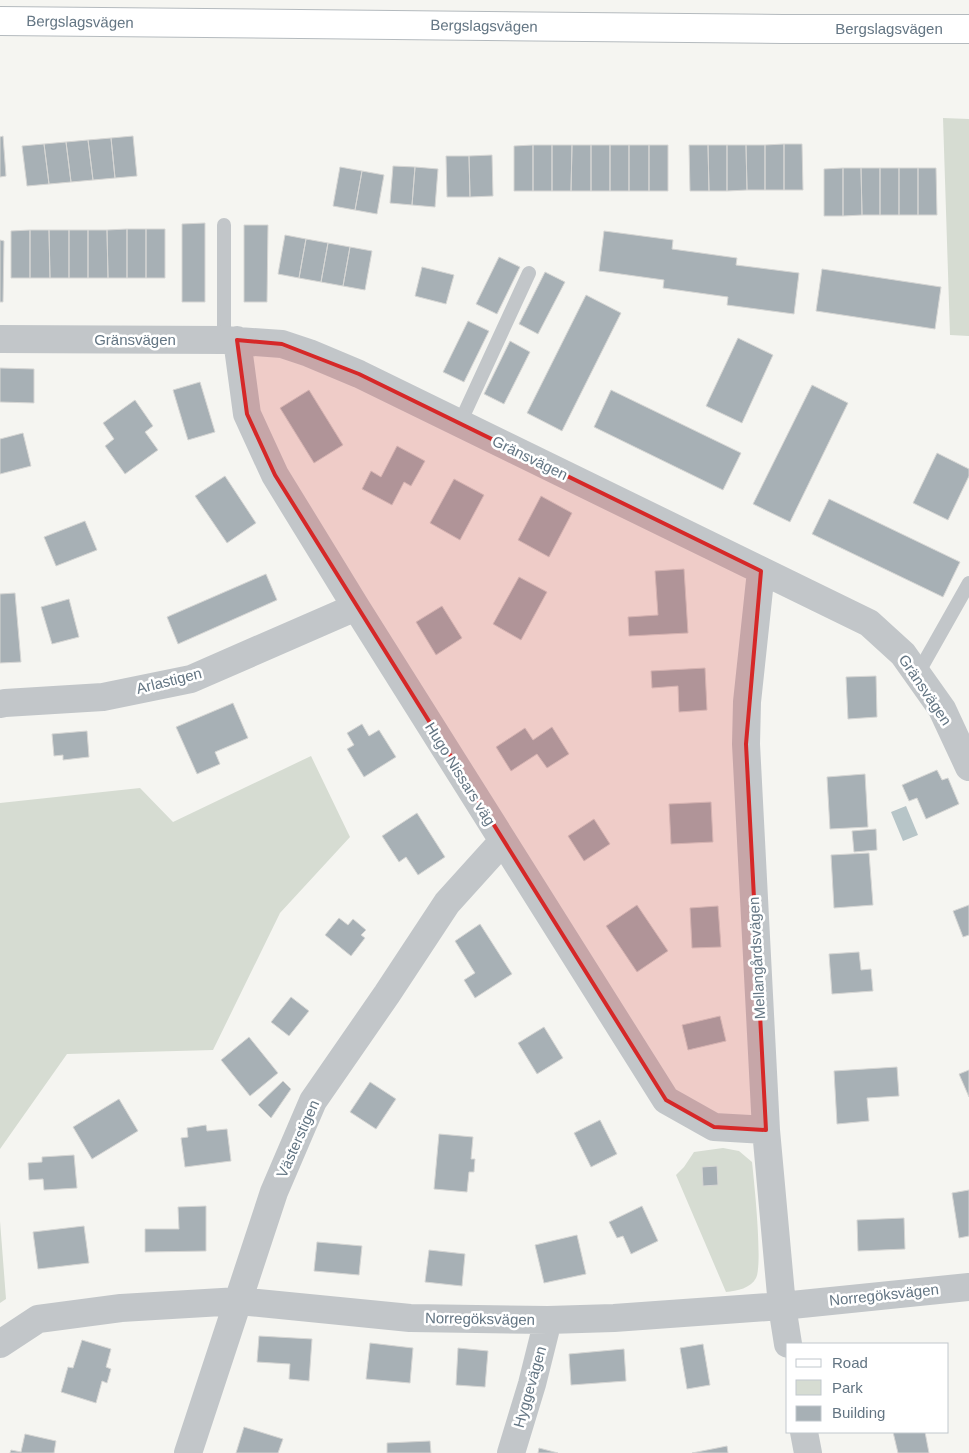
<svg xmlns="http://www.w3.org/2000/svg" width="969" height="1453" viewBox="0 0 969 1453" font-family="Helvetica,sans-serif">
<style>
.green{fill:#d6dcd2}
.water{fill:#b7c5c8}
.building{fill:#a7b0b5;stroke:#d6d6d4}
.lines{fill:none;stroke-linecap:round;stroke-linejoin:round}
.secondary-casing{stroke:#b4babe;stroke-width:30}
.lane{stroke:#c2c6c9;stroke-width:14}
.street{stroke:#c2c6c9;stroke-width:28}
.secondary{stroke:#fff;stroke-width:28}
.marked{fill:#d62828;fill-opacity:0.2;stroke:#d62828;stroke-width:4;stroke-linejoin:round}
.labels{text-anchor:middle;stroke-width:5;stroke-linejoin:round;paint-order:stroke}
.street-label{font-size:15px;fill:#637583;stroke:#fff}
</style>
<rect width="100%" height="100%" fill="#f5f5f1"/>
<path class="green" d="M 943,118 L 969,119 L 969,336 L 950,335 Z
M 311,756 L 350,837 L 280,913 L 213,1050 L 67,1054 L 0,1149 L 0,803 L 140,788 L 173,822 Z
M 723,1148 L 739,1151 L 752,1162 C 754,1180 763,1265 756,1278 C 751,1288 737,1291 726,1292 L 676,1175 L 684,1167 L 694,1152 Z
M 0,1221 L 6,1299 L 0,1303 Z"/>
<path class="water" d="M 906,806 L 918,835 L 903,841 L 891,812 Z"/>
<path class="building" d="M 3,136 L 6,176 L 0,177 L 0,137 Z
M 133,136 L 137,176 L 115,178 L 111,138 Z
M 111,138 L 115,178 L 93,180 L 88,140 Z
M 88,140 L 93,180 L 71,182 L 66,142 Z
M 66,142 L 71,182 L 49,184 L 44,144 Z
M 44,144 L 49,184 L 27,186 L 22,146 Z
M 784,144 L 802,144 L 803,190 L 784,190 Z
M 784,144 L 784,190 L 765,190 L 765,145 Z
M 533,145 L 552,145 L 552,191 L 533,191 Z
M 533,145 L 533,191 L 514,191 L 514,146 Z
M 552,145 L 572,145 L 571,191 L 552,191 Z
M 572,145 L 591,145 L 591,191 L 571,191 Z
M 591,145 L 610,145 L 610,191 L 591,191 Z
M 610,145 L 629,145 L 629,191 L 610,191 Z
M 629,145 L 649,145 L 649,191 L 629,191 Z
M 649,145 L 668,145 L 668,191 L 649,191 Z
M 689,145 L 708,145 L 709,191 L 690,191 Z
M 708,145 L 727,145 L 727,191 L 709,191 Z
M 727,145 L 746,145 L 747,190 L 727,191 Z
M 746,145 L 765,145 L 765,190 L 747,190 Z
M 492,155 L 493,196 L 470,197 L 469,156 Z
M 446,156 L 469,156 L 470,197 L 447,197 Z
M 393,166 L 415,167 L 412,205 L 390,203 Z
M 340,167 L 362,171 L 355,210 L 333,206 Z
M 415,167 L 438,169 L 435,207 L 412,205 Z
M 843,168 L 861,168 L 862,215 L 843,216 Z
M 843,168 L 843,216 L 824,216 L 824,169 Z
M 861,168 L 880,168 L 880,215 L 862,215 Z
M 880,168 L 899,168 L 899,215 L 880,215 Z
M 899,168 L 918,168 L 918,215 L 899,215 Z
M 918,168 L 936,168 L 937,215 L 918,215 Z
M 362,171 L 384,175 L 377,214 L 355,210 Z
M 205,223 L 205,302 L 182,302 L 182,224 Z
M 244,225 L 268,225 L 267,302 L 244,302 Z
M 127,229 L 146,229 L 146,278 L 127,278 Z
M 127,229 L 127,278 L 108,278 L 107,230 Z
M 146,229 L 165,229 L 165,278 L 146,278 Z
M 30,230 L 49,230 L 50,278 L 30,278 Z
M 30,230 L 30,278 L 11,278 L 11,231 Z
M 49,230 L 69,230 L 69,278 L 50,278 Z
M 69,230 L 88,230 L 88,278 L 69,278 Z
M 88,230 L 107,230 L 108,278 L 88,278 Z
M 604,231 L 673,240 L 672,249 L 737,258 L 736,265 L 799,273 L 794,314 L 727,305 L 728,297 L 663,288 L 664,280 L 599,271 Z
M 285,235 L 306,239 L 299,278 L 278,274 Z
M 306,239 L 328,243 L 321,282 L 299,278 Z
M 0,240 L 4,241 L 3,302 L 0,302 Z
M 328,243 L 350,247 L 343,286 L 321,282 Z
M 350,247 L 372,251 L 365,290 L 343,286 Z
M 499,257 L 520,267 L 497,314 L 476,304 Z
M 422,267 L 454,275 L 446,304 L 415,296 Z
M 822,269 L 941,287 L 935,329 L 816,311 Z
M 545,272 L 565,282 L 538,334 L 519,324 Z
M 586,295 L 621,313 L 562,431 L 527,413 Z
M 468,321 L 489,331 L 464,382 L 443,372 Z
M 738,338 L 773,355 L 742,423 L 706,406 Z
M 510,341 L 530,352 L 504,404 L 484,394 Z
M 0,368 L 34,369 L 34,403 L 0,402 Z
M 200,382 L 215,432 L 188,440 L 173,390 Z
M 812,385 L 848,403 L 790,522 L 753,504 Z
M 309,390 L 343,445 L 314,463 L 280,408 Z
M 611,390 L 741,453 L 723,490 L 594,427 Z
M 135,400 L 153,426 L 145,432 L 158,450 L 125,474 L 105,446 L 114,439 L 103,423 Z
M 23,433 L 31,466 L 0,474 L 0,439 Z
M 397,446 L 425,461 L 411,486 L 404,482 L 392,505 L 362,489 L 371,471 L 381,477 Z
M 937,453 L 969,469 L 969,476 L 948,520 L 913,503 Z
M 225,476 L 256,523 L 227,543 L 195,496 Z
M 454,479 L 484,495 L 460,540 L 430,523 Z
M 541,496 L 572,513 L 549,557 L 518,540 Z
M 829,499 L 960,562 L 943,597 L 812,534 Z
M 85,521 L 97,550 L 56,566 L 44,537 Z
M 684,569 L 688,633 L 629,636 L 628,617 L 658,615 L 655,571 Z
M 266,574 L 277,600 L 178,644 L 167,617 Z
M 519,577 L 547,592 L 521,640 L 493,624 Z
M 15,593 L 21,662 L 0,663 L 0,594 Z
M 69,599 L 79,637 L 52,644 L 41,607 Z
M 442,606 L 462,638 L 436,655 L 416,622 Z
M 705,668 L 707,710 L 679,712 L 678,686 L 652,688 L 651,671 Z
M 876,676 L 877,717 L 848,719 L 846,677 Z
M 233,703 L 248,738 L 215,752 L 220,764 L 197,774 L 176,727 Z
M 362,724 L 369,736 L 379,730 L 396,757 L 364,777 L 347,749 L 354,745 L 347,733 Z
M 552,727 L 569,754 L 547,768 L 537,754 L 511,771 L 496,747 L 525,728 L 533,740 Z
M 87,731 L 89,757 L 63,760 L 63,755 L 54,756 L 52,734 Z
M 937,770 L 942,780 L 948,778 L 959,804 L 926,819 L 917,798 L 909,801 L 902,785 Z
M 865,774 L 868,827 L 830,829 L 827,777 Z
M 711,802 L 713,842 L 671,844 L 669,804 Z
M 417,813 L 445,857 L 418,875 L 406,857 L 399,862 L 382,836 Z
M 594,819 L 610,844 L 584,861 L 568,836 Z
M 876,829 L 877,850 L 854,852 L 852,831 Z
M 869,853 L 873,905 L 834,908 L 831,855 Z
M 637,905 L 668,951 L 637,972 L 606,926 Z
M 969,905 L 969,935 L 963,937 L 953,911 Z
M 718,906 L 721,947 L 692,948 L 690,908 Z
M 339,918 L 348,925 L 353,919 L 366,930 L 361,935 L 365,938 L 351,956 L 325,935 Z
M 480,924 L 512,974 L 475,998 L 464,980 L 475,973 L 455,941 Z
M 859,952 L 861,970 L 871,969 L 873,991 L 832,994 L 829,954 Z
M 291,997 L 309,1011 L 289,1036 L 271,1022 Z
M 720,1016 L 726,1041 L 688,1050 L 682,1025 Z
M 544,1027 L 563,1058 L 537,1074 L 518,1043 Z
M 249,1037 L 278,1073 L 250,1096 L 221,1060 Z
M 897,1067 L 899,1096 L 867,1098 L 869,1121 L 837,1124 L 834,1071 Z
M 969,1070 L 969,1097 L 959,1074 Z
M 283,1081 L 291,1089 L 271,1118 L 258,1105 Z
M 370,1082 L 396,1099 L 376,1129 L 350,1112 Z
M 119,1099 L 138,1131 L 92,1159 L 73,1127 Z
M 600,1120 L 617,1154 L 591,1167 L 574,1133 Z
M 206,1125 L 207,1131 L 227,1129 L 231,1161 L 185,1167 L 181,1138 L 188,1137 L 187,1128 Z
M 439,1134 L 473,1137 L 471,1159 L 475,1159 L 474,1172 L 469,1172 L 467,1192 L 434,1189 Z
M 74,1155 L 77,1188 L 44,1190 L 43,1179 L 29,1180 L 28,1163 L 42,1162 L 42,1157 Z
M 717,1166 L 718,1185 L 703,1186 L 702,1167 Z
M 969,1190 L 969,1236 L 959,1238 L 952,1193 Z
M 206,1206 L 206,1251 L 145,1252 L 145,1229 L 179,1229 L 178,1207 Z
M 642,1206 L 658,1241 L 631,1254 L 623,1236 L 617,1238 L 609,1222 Z
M 904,1218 L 905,1249 L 858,1251 L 857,1220 Z
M 84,1226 L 89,1263 L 38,1269 L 33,1232 Z
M 577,1235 L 586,1274 L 544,1283 L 535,1245 Z
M 317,1242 L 362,1246 L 359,1275 L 314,1271 Z
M 429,1250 L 465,1254 L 462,1286 L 425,1282 Z
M 259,1336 L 312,1339 L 309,1381 L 289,1379 L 290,1364 L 257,1362 Z
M 82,1340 L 111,1349 L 106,1367 L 111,1369 L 107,1383 L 102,1381 L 96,1403 L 61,1392 L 68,1367 L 73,1368 Z
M 370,1343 L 413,1348 L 410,1383 L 366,1379 Z
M 703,1344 L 710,1385 L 687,1389 L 680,1348 Z
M 458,1348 L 488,1351 L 485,1387 L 456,1385 Z
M 624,1349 L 626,1381 L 571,1385 L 569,1354 Z
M 244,1427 L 283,1439 L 278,1453 L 236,1453 Z
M 893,1432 L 925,1432 L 929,1453 L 898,1453 Z
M 25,1434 L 56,1441 L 54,1453 L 10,1453 L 11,1450 L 21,1452 Z
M 430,1441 L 431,1453 L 387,1453 L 387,1443 Z
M 727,1446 L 728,1453 L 692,1453 Z
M 539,1448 L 558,1453 L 538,1453 Z"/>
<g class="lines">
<defs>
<path id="secondary" d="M 0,21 L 783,29 L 969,29"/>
</defs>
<use href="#secondary" class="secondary-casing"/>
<path class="lane" d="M 224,340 L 224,225
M 459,425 L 529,273
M 917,675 L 969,583"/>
<path class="street" d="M 0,339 L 224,340 L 282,344 L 309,353 L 359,374 L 869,623 L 903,654 L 942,709 L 969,767
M 237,340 L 247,414 L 275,475 L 356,607 L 666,1100 L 714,1127 L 766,1130
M 761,571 L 747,702 L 746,744 L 766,1130 L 782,1306 L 788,1344
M 0,704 L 5,703 L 103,697 L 191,679 L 356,607
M 0,1344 L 38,1319 L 121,1308 L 239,1301 L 410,1318 L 548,1320 L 614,1318 L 782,1306 L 969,1287
M 804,1432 L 808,1453
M 188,1453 L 274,1192 L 313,1101 L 387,994 L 447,903 L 503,841
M 511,1453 L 532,1384 L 548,1320"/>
<use href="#secondary" class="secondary"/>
</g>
<path class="marked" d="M 237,340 L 282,344 L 359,374 L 761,571 L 746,744 L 766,1130 L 714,1127 L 666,1100 L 275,475 L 247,414 Z"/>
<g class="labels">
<g class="street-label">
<text transform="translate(80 22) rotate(1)" y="5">Bergslagsvägen</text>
<text transform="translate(484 26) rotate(1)" y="5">Bergslagsvägen</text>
<text x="889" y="34">Bergslagsvägen</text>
<text x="135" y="345">Gränsvägen</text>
<text transform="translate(530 458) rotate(26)" y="5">Gränsvägen</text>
<text transform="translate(169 681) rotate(-14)" y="5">Arlastigen</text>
<text transform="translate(925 690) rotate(56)" y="5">Gränsvägen</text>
<text transform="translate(460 774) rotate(58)" y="5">Hugo Nissars väg</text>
<text transform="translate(757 958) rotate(-93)" y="5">Mellangårdsvägen</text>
<text transform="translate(298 1139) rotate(-66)" y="5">Västerstigen</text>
<text transform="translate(884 1295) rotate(-6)" y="5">Norregöksvägen</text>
<text transform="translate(480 1319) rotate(1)" y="5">Norregöksvägen</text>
<text transform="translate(530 1387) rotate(-74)" y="5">Hyggevägen</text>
</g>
</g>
<rect x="786" y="1343" width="162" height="90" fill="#ffffff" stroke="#c1c8cd"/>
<rect x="796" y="1359" width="25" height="8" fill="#ffffff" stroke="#c1c8cd"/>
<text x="832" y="1368" font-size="15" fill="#637583">Road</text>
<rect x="796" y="1380" width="25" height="15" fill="#d6dcd2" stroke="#c1c8cd"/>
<text x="832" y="1393" font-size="15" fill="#637583">Park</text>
<rect x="796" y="1406" width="25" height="15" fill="#a7b0b5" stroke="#c1c8cd"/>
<text x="832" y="1418" font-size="15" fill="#637583">Building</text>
</svg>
